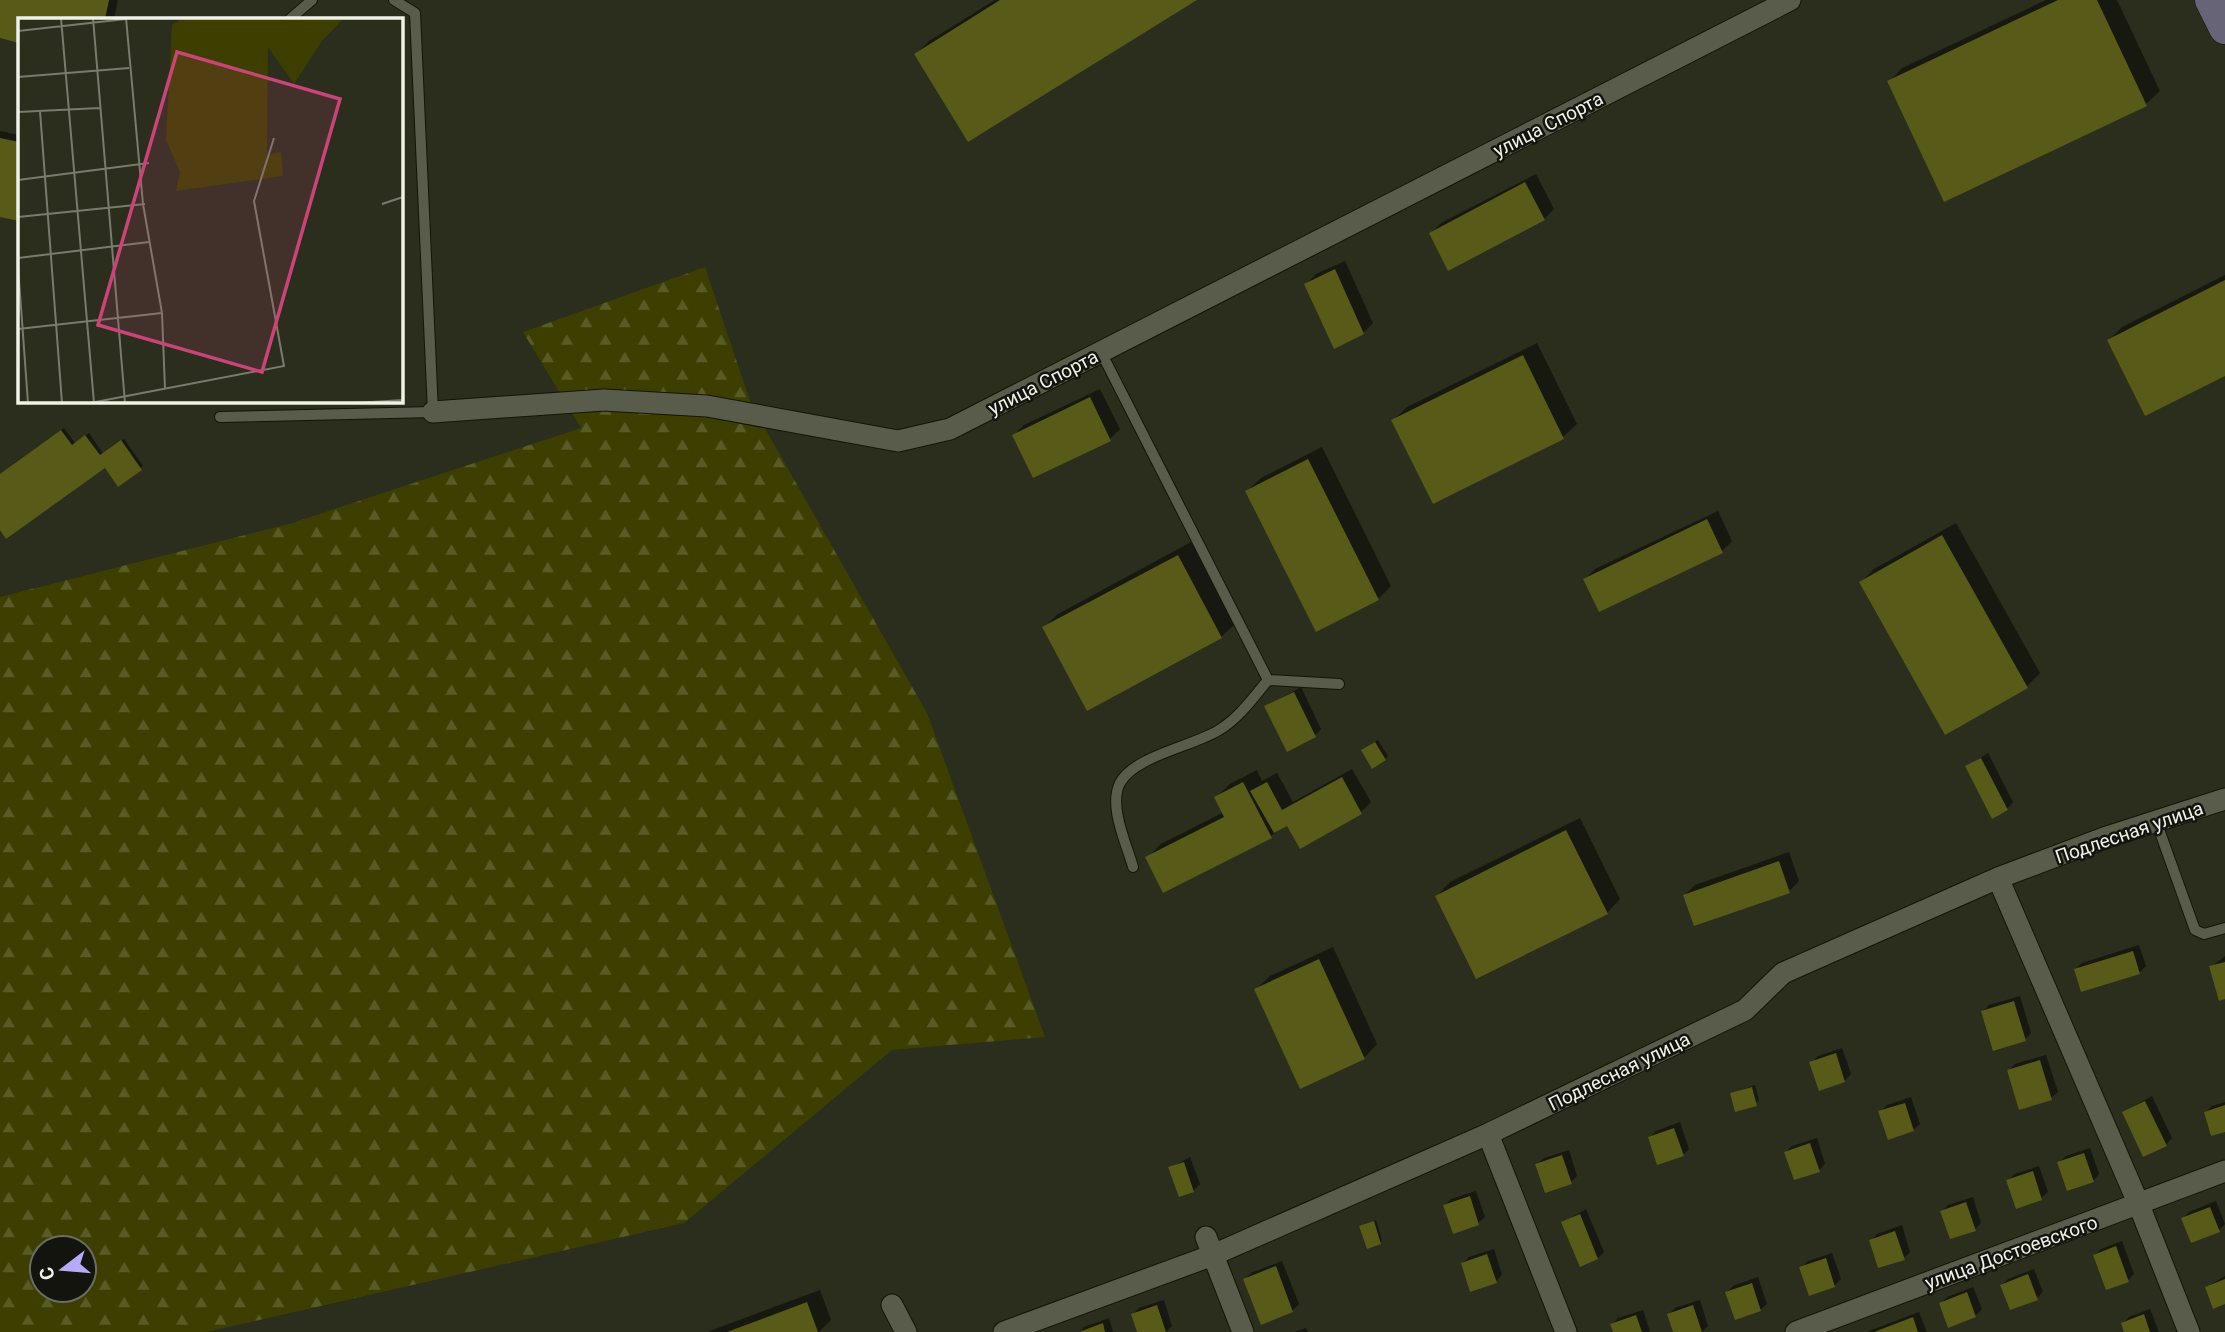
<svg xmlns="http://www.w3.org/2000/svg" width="2225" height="1332" viewBox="0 0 2225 1332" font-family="Roboto,sans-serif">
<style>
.forest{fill:url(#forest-firs);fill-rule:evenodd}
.shadow{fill:#0007}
.building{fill:#575b17}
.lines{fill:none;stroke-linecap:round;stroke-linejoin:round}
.lane-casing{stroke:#141506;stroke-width:12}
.street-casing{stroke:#141506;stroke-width:23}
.secondary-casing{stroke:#141506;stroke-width:33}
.lane{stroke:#5a5c4b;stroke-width:10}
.street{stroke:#5a5c4b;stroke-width:21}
.secondary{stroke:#676477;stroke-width:32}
.labels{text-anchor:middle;stroke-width:5;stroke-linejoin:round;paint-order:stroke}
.street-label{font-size:19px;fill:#f0f1e7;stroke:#13140d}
.inset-road{fill:none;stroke:#7a7b6e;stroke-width:2}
.view{fill:#cb4377;fill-opacity:0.15;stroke:#cb4377;stroke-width:3.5}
.inset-edge{fill:none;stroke:#f0f1e7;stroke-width:3.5}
</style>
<defs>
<pattern id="forest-firs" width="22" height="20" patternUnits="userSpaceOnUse" patternTransform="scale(1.75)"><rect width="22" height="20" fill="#3c3f00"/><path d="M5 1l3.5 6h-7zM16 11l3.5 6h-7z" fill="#585b25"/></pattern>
</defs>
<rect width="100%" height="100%" fill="#2b2d1d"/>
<path class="forest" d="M 705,267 L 751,404 L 927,713 L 1045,1037 L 892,1050 L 684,1223 L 207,1332 L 0,1332 L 0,597 L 289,524 L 581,428 L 523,332 ZM 42,1248 L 84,1248 L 84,1290 L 42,1290 Z"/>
<path class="shadow" d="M 0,0 L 118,0 L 114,19 L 19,19 L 19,41 L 0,36 Z
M 995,0 L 1194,0 L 916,54 L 929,41 Z
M 2046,0 L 2117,0 L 2160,91 L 2146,104 L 1945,200 L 1889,82 L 1902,68 Z
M 0,131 L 19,135 L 19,219 L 0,215 Z
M 1536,174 L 1554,209 L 1544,219 L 1449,268 L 1431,233 L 1441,223 Z
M 1345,261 L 1373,323 L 1363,333 L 1306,284 L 1316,274 Z
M 2225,275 L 2225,374 L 2109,340 L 2122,327 Z
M 1537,343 L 1577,424 L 1563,437 L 1433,501 L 1393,420 L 1407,407 Z
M 1100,389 L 1120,429 L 1110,439 L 1014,435 L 1024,425 Z
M 64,428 L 75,443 L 89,433 L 103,454 L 124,439 L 143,466 L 118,485 L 105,466 L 0,527 L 0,475 Z
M 1322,447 L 1391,586 L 1378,599 L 1247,491 L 1261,478 Z
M 1718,511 L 1732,541 L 1722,551 L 1600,610 L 1585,579 L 1595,569 Z
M 1956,523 L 2040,673 L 2027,686 L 1861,582 L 1874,569 Z
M 1191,542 L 1235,624 L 1221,637 L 1044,627 L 1058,614 Z
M 1301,687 L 1321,729 L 1315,735 L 1266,707 Z
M 1378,740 L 1388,756 L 1385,759 L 1366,748 Z
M 1988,753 L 2013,802 L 2007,809 L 1967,767 Z
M 1352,769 L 1371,802 L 1361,812 L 1288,823 L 1271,836 L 1147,858 L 1161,844 L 1224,812 L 1216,797 L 1230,784 L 1257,770 L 1262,781 L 1277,773 L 1293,802 Z
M 1580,818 L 1620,899 L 1607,913 L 1437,896 L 1450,882 Z
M 1789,852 L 1799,881 L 1789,891 L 1685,895 L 1695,885 Z
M 2139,945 L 2146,966 L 2139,973 L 2076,969 L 2082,963 Z
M 1333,947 L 1377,1044 L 1364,1058 L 1256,989 L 1270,976 Z
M 2225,956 L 2225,997 L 2211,967 Z
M 2020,996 L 2031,1033 L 2025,1039 L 1983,1011 L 1989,1005 Z
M 1842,1048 L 1851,1074 L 1844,1081 L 1811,1063 L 1818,1056 Z
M 2046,1055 L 2058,1092 L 2051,1098 L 2009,1070 L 2015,1064 Z
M 1755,1085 L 1759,1101 L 1737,1110 L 1732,1093 Z
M 2152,1096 L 2172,1138 L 2166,1145 L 2124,1112 Z
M 1911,1097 L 1920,1124 L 1913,1130 L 1880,1112 L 1887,1105 Z
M 2225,1102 L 2225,1130 L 2206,1112 L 2212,1106 Z
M 1680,1122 L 1689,1149 L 1683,1155 L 1650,1137 L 1656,1131 Z
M 1817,1138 L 1825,1164 L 1819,1170 L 1786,1152 L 1792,1146 Z
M 2090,1148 L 2099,1174 L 2093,1181 L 2059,1163 L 2066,1156 Z
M 1569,1150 L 1577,1176 L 1571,1182 L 1537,1164 L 1544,1158 Z
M 1190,1157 L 1200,1184 L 1193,1191 L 1170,1168 Z
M 2039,1166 L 2048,1192 L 2041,1198 L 2008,1180 L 2015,1174 Z
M 1476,1191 L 1485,1217 L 1478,1223 L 1445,1205 L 1451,1199 Z
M 1973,1197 L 1981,1223 L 1975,1229 L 1942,1211 L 1948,1205 Z
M 2216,1201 L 2225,1224 L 2219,1230 L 2183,1218 L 2189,1212 Z
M 1586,1209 L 1604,1252 L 1598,1258 L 1564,1222 Z
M 1376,1220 L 1382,1240 L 1380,1243 L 1361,1226 Z
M 1902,1225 L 1910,1252 L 1904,1258 L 1871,1240 L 1877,1234 Z
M 2122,1241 L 2134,1274 L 2128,1280 L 2095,1255 L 2101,1249 Z
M 1494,1249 L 1502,1275 L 1496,1281 L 1463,1263 L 1469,1257 Z
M 1832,1253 L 1841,1279 L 1834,1286 L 1801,1268 L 1808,1261 Z
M 1282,1261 L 1299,1304 L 1293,1310 L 1262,1322 L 1245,1279 L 1251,1273 Z
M 2034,1269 L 2043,1292 L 2037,1298 L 2002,1285 L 2008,1279 Z
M 2225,1276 L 2225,1302 L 2207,1287 Z
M 1758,1277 L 1767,1304 L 1760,1310 L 1727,1292 L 1733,1286 Z
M 1973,1287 L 1982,1309 L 1975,1316 L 1941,1303 L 1947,1297 Z
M 820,1290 L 831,1320 L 819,1332 L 707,1332 Z
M 1164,1300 L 1172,1326 L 1166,1332 L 1139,1332 L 1133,1314 L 1139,1308 Z
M 1700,1300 L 1708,1326 L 1702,1332 L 1675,1332 L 1669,1314 L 1675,1308 Z
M 2150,1309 L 2159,1332 L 2126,1332 L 2123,1323 L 2129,1317 Z
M 1643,1310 L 1650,1332 L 1615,1332 L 1612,1324 L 1618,1318 Z
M 1919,1312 L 1927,1332 L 1868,1332 L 1869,1331 Z
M 1109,1318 L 1113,1332 L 1079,1332 L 1084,1327 Z
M 1306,1328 L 1308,1332 L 1295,1332 Z"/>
<path class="building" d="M 0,0 L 109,0 L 105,19 L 19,19 L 19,43 L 0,38 Z
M 1000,0 L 1197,0 L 968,142 L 914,54 Z
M 2058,0 L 2097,0 L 2147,106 L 1944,202 L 1887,81 Z
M 0,138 L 19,142 L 19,221 L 0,217 Z
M 1525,182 L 1545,220 L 1448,271 L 1429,233 Z
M 1335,269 L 1364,334 L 1334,349 L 1304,284 Z
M 2225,280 L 2225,376 L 2145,416 L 2107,340 Z
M 1523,355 L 1564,439 L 1433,504 L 1391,420 Z
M 1090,397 L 1111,441 L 1033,478 L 1012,435 Z
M 61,430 L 72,445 L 85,435 L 100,455 L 121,440 L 142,470 L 118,487 L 105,468 L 6,539 L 0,530 L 0,474 Z
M 1308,459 L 1379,600 L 1316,632 L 1245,491 Z
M 1707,519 L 1723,553 L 1599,612 L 1583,579 Z
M 1942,535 L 2028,688 L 1945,735 L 1859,582 Z
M 1178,555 L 1222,638 L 1087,711 L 1042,627 Z
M 1294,692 L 1316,737 L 1287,752 L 1264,706 Z
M 1375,742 L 1386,760 L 1372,769 L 1361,750 Z
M 1981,758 L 2008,810 L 1992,819 L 1965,766 Z
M 1342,777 L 1362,814 L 1300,849 L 1287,826 L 1274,833 L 1250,791 L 1267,782 L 1282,810 Z
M 1243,782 L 1272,838 L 1163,893 L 1145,857 L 1224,817 L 1214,797 Z
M 1566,830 L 1608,914 L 1476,979 L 1435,896 Z
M 1779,861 L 1790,893 L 1694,926 L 1683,895 Z
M 2133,951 L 2140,974 L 2081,992 L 2074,969 Z
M 1319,959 L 1365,1059 L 1300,1089 L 1254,989 Z
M 2225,962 L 2225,999 L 2219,1001 L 2209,966 Z
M 2014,1001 L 2026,1041 L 1993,1051 L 1981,1011 Z
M 1836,1053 L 1845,1082 L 1819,1091 L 1809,1062 Z
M 2040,1060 L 2052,1100 L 2019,1110 L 2007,1070 Z
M 1752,1087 L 1757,1106 L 1735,1112 L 1730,1093 Z
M 2145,1101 L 2167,1146 L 2143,1157 L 2122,1112 Z
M 1905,1103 L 1914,1131 L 1888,1140 L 1878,1111 Z
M 2225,1105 L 2225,1132 L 2211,1136 L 2204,1112 Z
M 1674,1128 L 1684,1156 L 1657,1165 L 1648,1137 Z
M 1810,1143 L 1820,1172 L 1794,1180 L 1784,1152 Z
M 2084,1153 L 2094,1182 L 2067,1191 L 2057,1162 Z
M 1562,1155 L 1572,1184 L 1545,1193 L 1535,1164 Z
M 1184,1162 L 1194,1192 L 1179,1197 L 1168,1167 Z
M 2033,1171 L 2042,1200 L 2016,1209 L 2006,1180 Z
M 1470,1196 L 1479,1225 L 1453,1234 L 1443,1205 Z
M 1966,1202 L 1976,1231 L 1950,1239 L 1940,1211 Z
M 2210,1207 L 2220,1232 L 2191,1243 L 2181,1218 Z
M 1580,1214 L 1598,1259 L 1580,1267 L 1561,1222 Z
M 1374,1221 L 1381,1244 L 1367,1249 L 1359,1226 Z
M 1895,1231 L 1905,1260 L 1878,1268 L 1869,1240 Z
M 2116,1246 L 2129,1282 L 2106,1290 L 2093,1255 Z
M 1487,1254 L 1497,1283 L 1470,1292 L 1461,1263 Z
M 1826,1258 L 1835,1287 L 1809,1296 L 1799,1267 Z
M 1276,1266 L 1293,1312 L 1261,1325 L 1243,1279 Z
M 2028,1274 L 2038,1300 L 2010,1310 L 2000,1285 Z
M 2225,1279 L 2225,1304 L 2213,1309 L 2205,1287 Z
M 1752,1283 L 1761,1311 L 1735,1320 L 1725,1292 Z
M 1967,1292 L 1976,1317 L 1948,1328 L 1939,1303 Z
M 807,1302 L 818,1332 L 727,1332 Z
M 1157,1305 L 1166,1332 L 1137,1332 L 1131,1314 Z
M 1693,1305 L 1702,1332 L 1673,1332 L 1667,1314 Z
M 2144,1314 L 2150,1332 L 2124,1332 L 2121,1323 Z
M 1636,1315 L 1642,1332 L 1613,1332 L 1610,1324 Z
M 1913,1317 L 1918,1332 L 1874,1332 Z
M 1103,1323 L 1105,1332 L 1079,1332 Z"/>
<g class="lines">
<defs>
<path id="lane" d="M 290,19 L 312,0
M 1101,352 L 1268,680
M 220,417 L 433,412 L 415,13 L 394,0
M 2156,821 L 2195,930 L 2204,934 L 2225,928
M 1133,867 C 1127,845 1108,806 1120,783 C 1134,756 1194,746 1219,730 C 1239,718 1253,698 1268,680 L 1339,684"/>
<path id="street" d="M 433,412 L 604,400 L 707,406 L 898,441 L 950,429 L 1790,0
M 1998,878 L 2139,1205 L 2189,1332
M 1488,1134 L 1566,1332
M 1206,1237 L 1243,1332
M 892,1305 L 906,1332
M 1004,1332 L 1213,1255 L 1488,1134 L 1745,1010 L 1783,973 L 1998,878 L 2104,838 L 2225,799
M 1796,1332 L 2225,1171"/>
<path id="secondary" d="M 2211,0 L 2225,28"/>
</defs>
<use href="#lane" class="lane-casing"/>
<use href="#street" class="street-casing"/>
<use href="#secondary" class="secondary-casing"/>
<use href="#lane" class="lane"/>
<use href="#street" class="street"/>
<use href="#secondary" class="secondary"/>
</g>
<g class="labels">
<g class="street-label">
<text transform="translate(1548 124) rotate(-27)" y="7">улица Спорта</text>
<text transform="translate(1043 382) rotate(-27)" y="7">улица Спорта</text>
<text transform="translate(2129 832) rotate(-19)" y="7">Подлесная улица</text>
<text transform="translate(1619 1071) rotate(-26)" y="7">Подлесная улица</text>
<text transform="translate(2011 1252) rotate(-20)" y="7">улица Достоевского</text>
</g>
</g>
<g transform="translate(18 18)">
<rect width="385" height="385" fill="#2b2d1d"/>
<path d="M 165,0 L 326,0 L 304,23 L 276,66 L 250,29 L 249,137 L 263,134 L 265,158 L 158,173 L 162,154 L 148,122 L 154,7 Z" fill="#3c3f00"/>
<path class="inset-road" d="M 43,0 L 76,385M 75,0 L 107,385M 108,0 L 125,186 L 144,295 L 147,371M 0,13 L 108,1M 0,59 L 111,50M 22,93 L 44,385M 0,94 L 82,90M 0,162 L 131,145M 364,186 L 385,179M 0,199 L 127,186M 0,240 L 131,224M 0,248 L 10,385M 0,311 L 144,295M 72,385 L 266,348 L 236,183 L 256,120M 337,385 L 385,382"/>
<path class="view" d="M 159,34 L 322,81 L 244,354 L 80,307 Z"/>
<rect width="385" height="385" class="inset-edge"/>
</g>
<g transform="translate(63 1269) rotate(254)"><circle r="33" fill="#13140d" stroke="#6b6c64" stroke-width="2"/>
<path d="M0-5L12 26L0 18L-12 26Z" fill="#b4acf9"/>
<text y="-10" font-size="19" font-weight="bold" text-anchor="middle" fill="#f0f1e7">С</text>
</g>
</svg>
